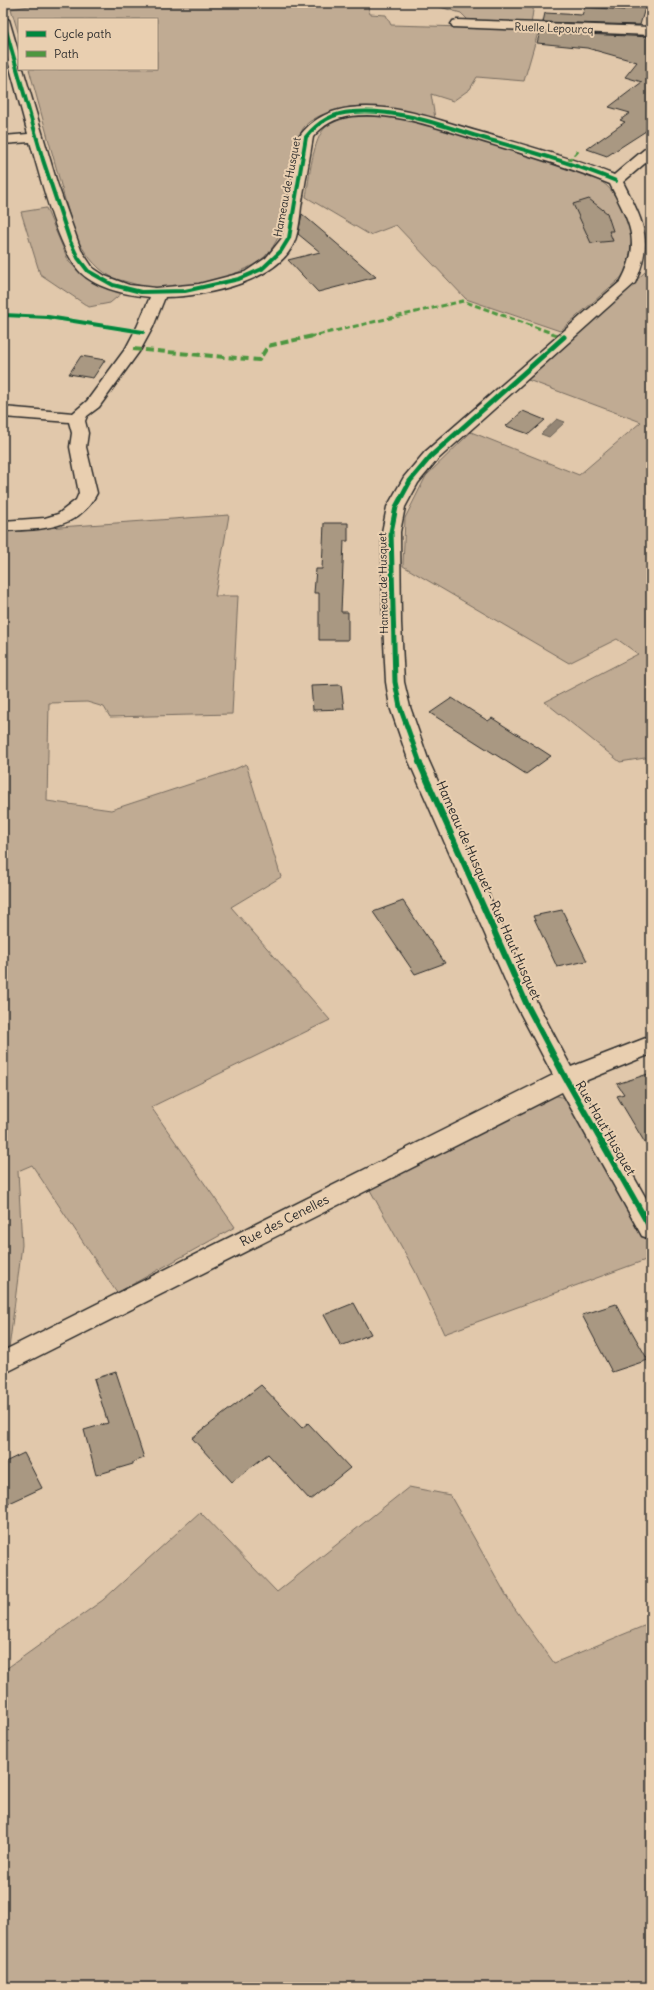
<svg xmlns="http://www.w3.org/2000/svg" width="654" height="1990" viewBox="0 0 654 1990" font-family="Delius,sans-serif">
<style>
.green{fill:#c0ab93;stroke:#766b5f}
.water{fill:#948675;stroke:#6a6257}
.building{fill:#a99882;stroke:#2b2b2b}
.lines{fill:none;stroke-linecap:round;stroke-linejoin:round}
.minor-casing{stroke:#2b2b2b;stroke-width:3}
.minor{fill:#e9cfb0;fill-rule:evenodd}
.quiet-far1{stroke:#4d9640;stroke-width:3;stroke-dasharray:6 3;stroke-linecap:butt}
.quiet{stroke:#4d9640;stroke-width:4;stroke-dasharray:8 4;stroke-linecap:butt}
.cycleway-far2-casing{stroke:#e9cfb0;stroke-width:5.5}
.cycleway-far1-casing{stroke:#e9cfb0;stroke-width:7}
.cycleway-casing{stroke:#e9cfb0;stroke-width:8}
.cycleway-far2{stroke:#00873e;stroke-width:4}
.cycleway-far1{stroke:#00873e;stroke-width:5}
.cycleway{stroke:#00873e;stroke-width:6}
.labels{text-anchor:middle;stroke-width:4;stroke-linejoin:round;paint-order:stroke}
.far-street-label{font-size:11px;fill:#2b2b2b;stroke:#e9cfb0}
.street-label{font-size:13px;fill:#2b2b2b;stroke:#e9cfb0}
</style>
<rect width="100%" height="100%" fill="#e1c8ab"/>
<filter id="ink" filterUnits="userSpaceOnUse"><feTurbulence type="fractalNoise" baseFrequency=".025" numOctaves="2"/><feDisplacementMap in="SourceGraphic" scale="8" xChannelSelector="R" yChannelSelector="G"/><feConvolveMatrix kernelMatrix="1 2 1 2 8 2 1 2 1" color-interpolation-filters="sRGB"/></filter>
<g filter="url(#ink)">
<path class="green" d="M 47,3 L 367,3 L 370,14 L 386,15 L 391,25 L 539,29 L 524,81 L 477,77 L 470,89 L 453,101 L 431,94 L 435,118 C 393,109 349,95 309,122 C 290,135 288,202 283,225 C 281,233 274,246 269,252 C 250,277 178,291 148,287 C 140,286 132,283 124,281 C 120,280 114,279 110,276 C 94,267 84,251 75,236 L 29,69 L 157,69 L 157,19 L 19,19 L 19,35 L 11,9 Z
M 426,3 L 534,3 L 531,25 L 470,22 L 461,13 Z
M 373,113 C 421,122 467,136 514,150 C 542,158 584,167 607,186 C 620,198 632,228 639,244 L 632,268 L 560,331 L 466,299 L 396,225 L 370,235 L 306,197 C 309,180 313,137 326,127 C 337,118 359,115 373,113 Z
M 46,208 L 69,262 L 91,281 L 123,292 L 110,303 L 89,307 L 40,274 L 21,212 Z
M 645,272 L 651,274 L 651,757 L 620,762 L 545,702 L 638,654 L 617,639 L 569,663 L 403,566 L 405,518 L 426,476 L 471,432 L 579,475 L 641,422 L 528,380 Z
M 229,515 L 215,596 L 238,596 L 232,714 L 110,717 L 104,707 L 87,702 L 49,703 L 47,801 L 111,810 L 233,770 L 246,764 L 281,877 L 231,907 L 330,1020 L 151,1107 L 235,1227 L 117,1293 L 32,1165 L 18,1171 L 22,1245 L 9,1349 L 3,1353 L 3,531 Z
M 549,1094 L 566,1098 L 620,1196 L 651,1246 L 651,1258 L 444,1334 L 415,1271 L 365,1181 Z
M 409,1487 L 450,1495 L 510,1602 L 554,1663 L 651,1623 L 651,1987 L 3,1987 L 3,1671 L 103,1600 L 200,1512 L 277,1592 Z"/>
<path class="water" d="M 557,419 L 565,422 L 549,437 L 541,434 Z"/>
<path class="building" d="M 625,6 L 645,8 L 640,25 L 543,22 L 545,13 L 582,15 L 585,7 L 624,10 Z
M 540,32 L 651,37 L 651,130 L 649,129 L 607,156 L 587,149 L 625,122 L 620,120 L 630,113 L 609,107 L 642,82 L 625,77 L 637,62 L 587,48 L 537,43 Z
M 589,199 L 607,213 L 613,231 L 609,231 L 613,241 L 591,243 L 573,204 Z
M 302,214 L 356,260 L 376,277 L 318,292 L 288,260 L 320,252 L 298,234 Z
M 81,356 L 105,360 L 93,378 L 69,374 Z
M 523,411 L 545,420 L 529,434 L 506,426 Z
M 324,523 L 348,523 L 348,541 L 344,541 L 341,612 L 348,612 L 348,640 L 319,640 L 319,593 L 314,593 L 316,569 L 322,569 Z
M 341,685 L 344,709 L 313,710 L 311,686 Z
M 452,698 L 488,721 L 492,718 L 551,756 L 526,774 L 430,713 Z
M 403,901 L 423,931 L 445,963 L 415,974 L 373,912 Z
M 562,910 L 587,961 L 557,967 L 533,916 Z
M 651,1073 L 651,1153 L 617,1096 L 624,1094 L 617,1084 Z
M 354,1303 L 371,1334 L 341,1346 L 324,1315 Z
M 616,1304 L 648,1360 L 612,1372 L 582,1315 Z
M 116,1372 L 144,1458 L 133,1462 L 133,1464 L 96,1475 L 84,1430 L 108,1423 L 94,1379 Z
M 261,1385 L 302,1428 L 308,1423 L 350,1468 L 310,1500 L 268,1454 L 232,1482 L 192,1438 Z
M 24,1453 L 42,1488 L 3,1506 L 3,1463 Z"/>
<g class="lines">
<defs>
<path id="minor" d="M 3,16 L 9,20 L 19,54 L 19,69 L 23,69 L 57,183 L 81,250 L 93,268 L 105,276 L 129,285 L 156,288 L 199,284 L 245,272 L 266,258 L 282,238 L 299,137 C 312,119 328,111 350,108 C 396,102 443,122 487,134 C 530,147 573,158 614,175 L 646,148 L 651,147 L 651,158 L 623,182 C 643,222 654,239 635,283 L 437,460 L 418,483 L 405,507 L 400,532 L 401,623 L 404,682 L 410,707 L 428,759 L 538,1005 L 571,1067 L 651,1036 L 651,1054 L 580,1083 L 651,1207 L 651,1239 L 642,1236 L 562,1092 L 3,1374 L 3,1351 L 553,1075 L 516,1005 L 408,759 L 390,707 L 386,682 L 383,623 L 382,532 L 387,507 L 404,477 L 425,452 L 621,281 C 643,240 628,221 610,184 C 567,166 523,154 478,140 C 437,128 394,111 351,116 C 335,118 323,125 313,137 C 309,161 305,184 301,207 C 300,217 299,227 296,237 C 284,281 204,297 165,297 L 153,327 L 141,349 L 99,407 L 87,416 L 85,421 L 88,433 L 86,447 L 97,493 C 78,531 40,529 3,531 L 3,521 L 45,518 L 58,514 L 76,500 L 79,493 L 70,447 L 72,433 L 69,422 L 3,417 L 3,407 L 73,413 L 87,401 L 126,348 L 137,327 L 150,297 C 127,295 98,289 81,273 C 58,250 40,175 30,142 L 3,144 L 3,136 L 28,134 L 3,42 Z
M 457,20 L 651,27 L 651,35 L 453,27 L 451,24 L 453,21 Z"/>
</defs>
<use href="#minor" class="minor-casing"/>
<use href="#minor" class="minor"/>
<path class="quiet-far1" d="M 568,162 L 579,150
M 309,337 L 463,301 L 563,337"/>
<path class="quiet" d="M 560,336 L 564,337
M 133,349 L 259,360 L 268,346 L 313,336"/>
<defs>
<path id="cycleway-far2" d="M 3,20 L 43,160 L 70,241 L 78,258 L 88,271 L 113,285 L 141,292 L 185,291 L 239,279 L 262,269 L 281,251 L 289,238 L 306,137 C 318,122 332,113 352,112 C 397,108 440,125 483,138 C 528,151 573,163 616,181
M 3,315 L 48,317 L 143,332"/>
<path id="cycleway-far1" d="M 420,763 L 400,707 L 395,682 L 391,532 L 396,507 L 410,481 L 431,456 L 564,337"/>
<path id="cycleway" d="M 419,762 L 527,1005 L 566,1079 L 651,1229"/>
</defs>
<use href="#cycleway-far2" class="cycleway-far2-casing"/>
<use href="#cycleway-far1" class="cycleway-far1-casing"/>
<use href="#cycleway" class="cycleway-casing"/>
<use href="#cycleway-far2" class="cycleway-far2"/>
<use href="#cycleway-far1" class="cycleway-far1"/>
<use href="#cycleway" class="cycleway"/>
</g>
</g>
<g class="labels">
<g class="far-street-label">
<text transform="translate(554 28) rotate(2)" y="4">Ruelle Lepourcq</text>
<text transform="translate(287 187) rotate(-79)" y="4">Hameau de Husquet</text>
<text transform="translate(383 583) rotate(-91)" y="4">Hameau de Husquet</text>
</g>
<g class="street-label">
<text transform="translate(489 890) rotate(66)" y="5">Hameau de Husquet - Rue Haut Husquet</text>
<text transform="translate(606 1128) rotate(60)" y="5">Rue Haut Husquet</text>
<text transform="translate(284 1220) rotate(-27)" y="5">Rue des Cenelles</text>
</g>
</g>
<rect width="654" height="1990" fill="none" stroke="#e9cfb0" stroke-width="16"/>
<rect x="8" y="8" width="638" height="1974" fill="none" stroke="#2b2b2b" stroke-width="1.5" filter="url(#ink)"/>
<rect x="18" y="18" width="140" height="52" fill="#e9cfb0" stroke="#9d8d7b"/>
<rect x="26" y="31" width="20" height="6" fill="#00873e" stroke="#9d8d7b"/>
<text x="54" y="38" font-size="12" fill="#2b2b2b">Cycle path</text>
<rect x="26" y="51" width="20" height="6" fill="#4d9640" stroke="#9d8d7b"/>
<text x="54" y="58" font-size="12" fill="#2b2b2b">Path</text>
</svg>
